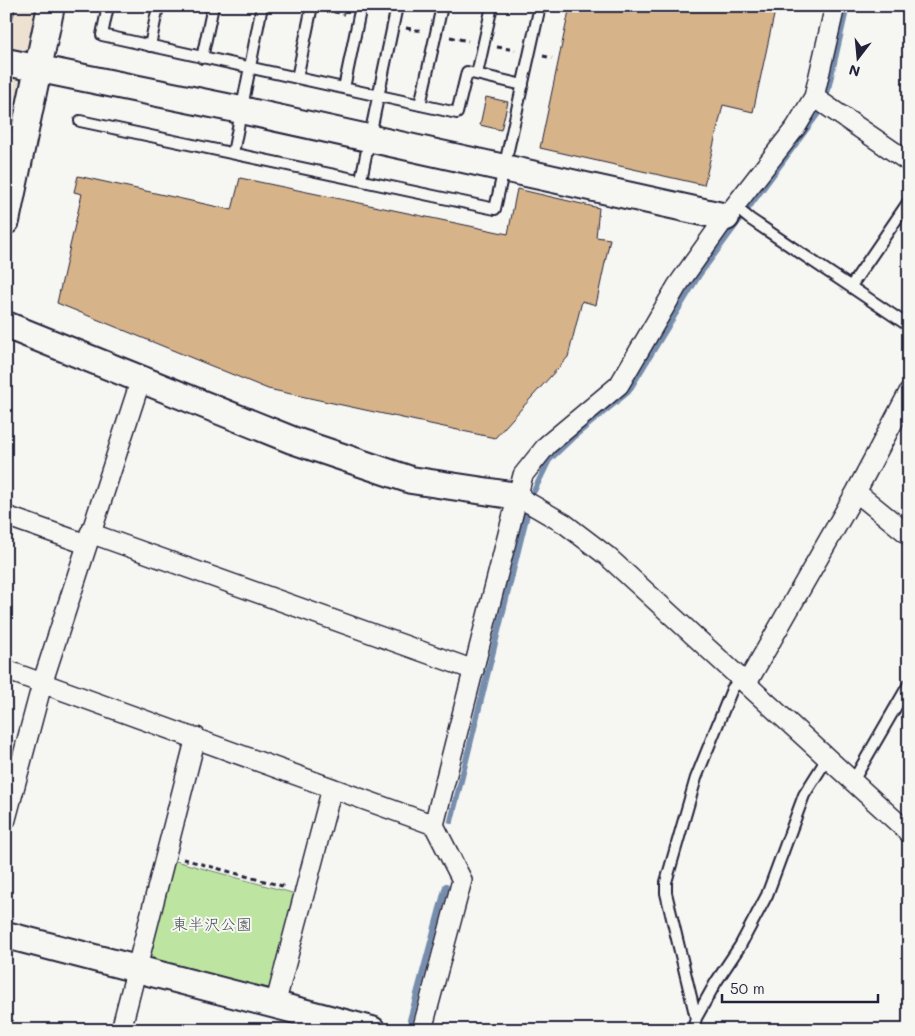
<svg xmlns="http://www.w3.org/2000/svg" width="915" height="1036" viewBox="0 0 915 1036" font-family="Mali,'Klee One',sans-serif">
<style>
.built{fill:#ede2d2}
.green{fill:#bde5a1;stroke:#70846e}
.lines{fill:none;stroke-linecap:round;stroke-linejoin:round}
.stream{stroke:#768dac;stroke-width:6}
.building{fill:#d7b389;stroke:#22223b}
.lane-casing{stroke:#22223b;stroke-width:14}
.street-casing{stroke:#22223b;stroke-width:22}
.secondary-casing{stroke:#22223b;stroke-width:30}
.path{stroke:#22223b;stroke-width:3;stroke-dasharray:5 4;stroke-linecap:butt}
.lane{stroke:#f6f6f2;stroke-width:10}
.street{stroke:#f6f6f2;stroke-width:19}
.secondary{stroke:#f6f6f2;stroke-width:26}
.labels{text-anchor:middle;stroke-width:4;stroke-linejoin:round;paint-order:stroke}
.park-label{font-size:16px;fill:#495354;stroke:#f6f6f2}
</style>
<rect width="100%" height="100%" fill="#f6f6f2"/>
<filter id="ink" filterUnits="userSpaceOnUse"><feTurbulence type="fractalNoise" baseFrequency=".02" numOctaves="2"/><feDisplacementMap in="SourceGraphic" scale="10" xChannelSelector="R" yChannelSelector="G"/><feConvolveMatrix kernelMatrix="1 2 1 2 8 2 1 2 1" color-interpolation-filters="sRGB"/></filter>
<g filter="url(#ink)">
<path class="built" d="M 6,6 L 37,6 L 6,153 Z"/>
<path class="green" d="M 172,860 L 296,894 L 272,987 L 261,990 L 155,961 L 149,951 Z"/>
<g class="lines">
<path class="stream" d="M 827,93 L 847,6
M 534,491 L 549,460 L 572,438 L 628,392 L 699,275 L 819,112
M 451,821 L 527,514
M 410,1020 L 446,886"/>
</g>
<path class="building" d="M 570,6 L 776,6 L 753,112 L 723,105 L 704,185 L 540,148 Z
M 486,97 L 508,102 L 501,130 L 480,125 Z
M 78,176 L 232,210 L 240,178 L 508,234 L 517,189 L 599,208 L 596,237 L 610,239 L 596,305 L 582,301 L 568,357 L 495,438 L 268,389 L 57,303 L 82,194 L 74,192 Z"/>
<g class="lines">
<defs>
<path id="lane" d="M 108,6 L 102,35 L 457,113 L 467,72 L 523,85
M 6,18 L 9,6
M 150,46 L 158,6
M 202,58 L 213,6
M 477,74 L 492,6
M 297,78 L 312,6
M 344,88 L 361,6
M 420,105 L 442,6
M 80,121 L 495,209 L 540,6
M 233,153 L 262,6
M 361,179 L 397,6
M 734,206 L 750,219 L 909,326
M 851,286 L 909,201
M 853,781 L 909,684
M 696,1018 L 666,893 L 666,882 L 696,778 L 732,689 L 741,678
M 693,1030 L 696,1018 L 716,982 L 740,946 L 767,895 L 804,795 L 828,757"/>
<path id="street" d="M 814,97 L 909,162
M 856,492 L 909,535
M 517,496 L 565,524 L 607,556 L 909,833
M 6,516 L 86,544
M 90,533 L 474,670
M 6,670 L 434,825
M 747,683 L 856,492 L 909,392
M 6,819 L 42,684 L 141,379
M 275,1005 L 332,788
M 121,1030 L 196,737
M 422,1030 L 462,880 L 434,825 L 523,475 L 547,445 L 619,385 L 677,286 L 726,217 L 796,127 L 814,97 L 835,6"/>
<path id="secondary" d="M 6,62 L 241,110 L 726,217
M 6,221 L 51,6
M 6,325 L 292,440 L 411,480 L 517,496
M 6,935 L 372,1030"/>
</defs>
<use href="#lane" class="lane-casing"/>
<use href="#street" class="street-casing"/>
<use href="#secondary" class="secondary-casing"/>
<path class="path" d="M 325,10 L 344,14
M 406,28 L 422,31
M 450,37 L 468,41
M 497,47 L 515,50
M 543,56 L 552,58
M 183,859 L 286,887
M 6,1025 L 24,1030"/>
<use href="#lane" class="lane"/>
<use href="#street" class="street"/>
<use href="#secondary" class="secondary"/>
</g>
</g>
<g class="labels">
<g class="park-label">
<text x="212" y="930">東半沢公園</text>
</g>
</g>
<rect width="915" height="1036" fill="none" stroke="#f6f6f2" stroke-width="25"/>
<rect x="12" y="12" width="890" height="1011" fill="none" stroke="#22223b" stroke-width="2" filter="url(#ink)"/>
<g transform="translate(858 58) rotate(196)" stroke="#f6f6f2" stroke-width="4" paint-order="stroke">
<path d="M0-4L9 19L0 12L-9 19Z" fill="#22223b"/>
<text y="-8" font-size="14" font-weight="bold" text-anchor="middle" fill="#22223b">N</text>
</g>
<path d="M722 994v8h156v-8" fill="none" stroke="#22223b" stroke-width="2.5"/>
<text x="730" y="994" font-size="15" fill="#22223b" stroke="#f6f6f2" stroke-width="4" paint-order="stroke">50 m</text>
</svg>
